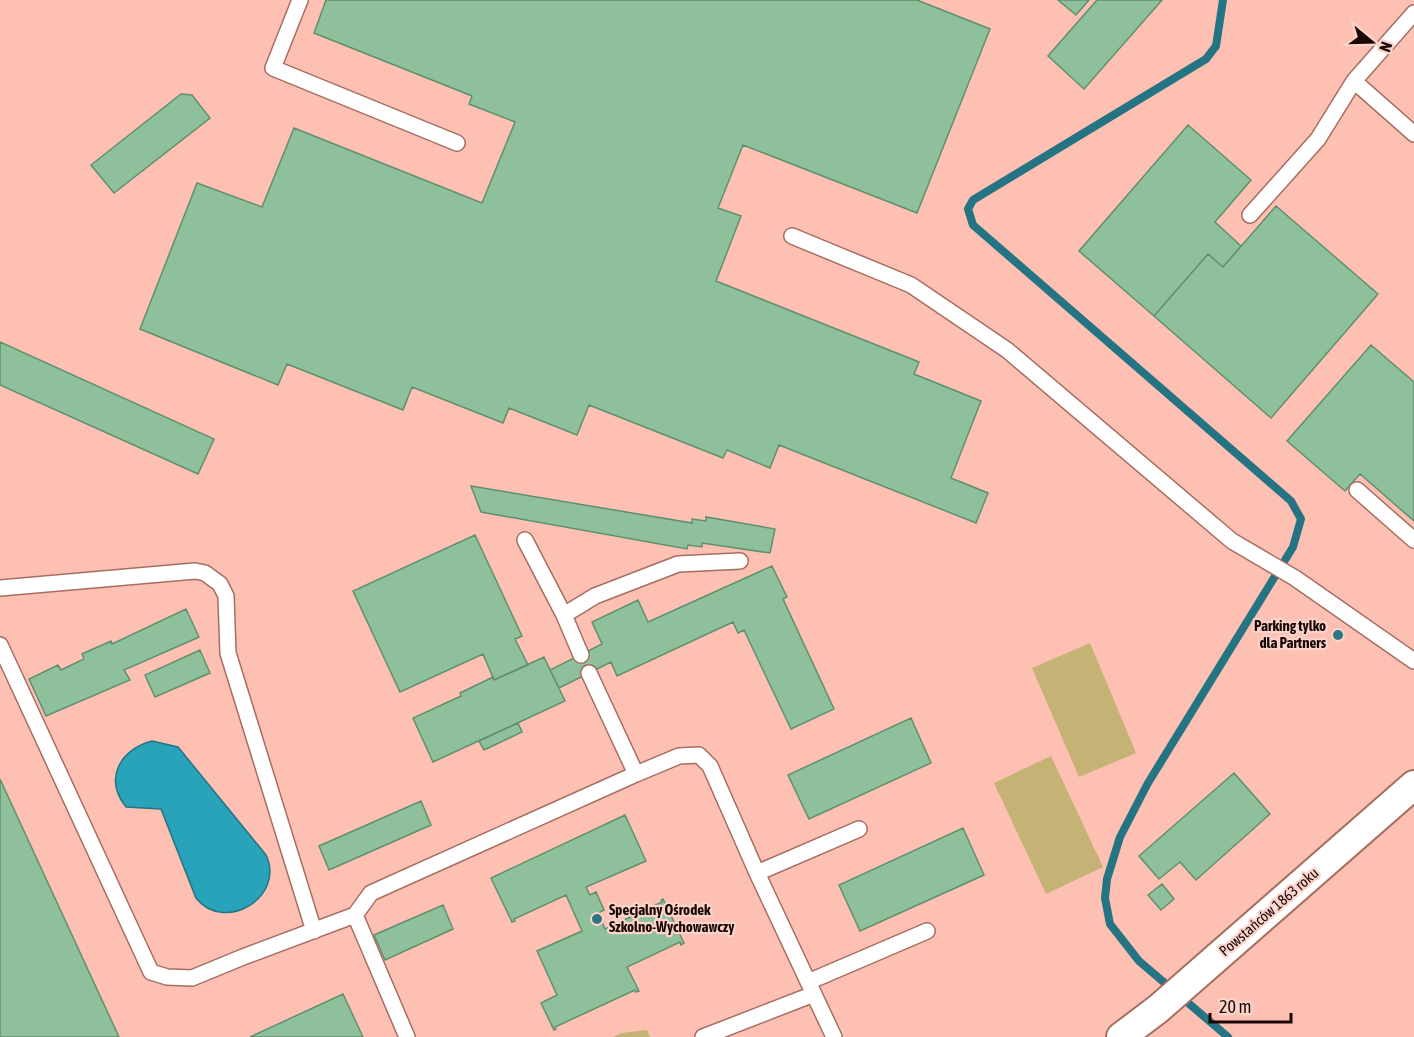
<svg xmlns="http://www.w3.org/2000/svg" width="1414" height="1037" viewBox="0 0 1414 1037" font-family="'Asap Condensed',sans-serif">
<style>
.green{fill:#c5b275}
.water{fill:#28a3ba;stroke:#247483;stroke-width:1.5}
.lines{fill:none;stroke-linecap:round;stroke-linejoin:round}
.stream{stroke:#247483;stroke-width:8}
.building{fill:#8ec09c;stroke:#5f906e;stroke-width:1.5}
.lane-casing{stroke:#a56e61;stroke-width:18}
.street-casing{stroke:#a56e61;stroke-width:32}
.lane{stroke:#fff;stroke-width:15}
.street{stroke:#fff;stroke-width:28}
.poi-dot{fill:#307583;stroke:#fad4cb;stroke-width:2}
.labels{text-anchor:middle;stroke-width:4.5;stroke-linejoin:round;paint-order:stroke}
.poi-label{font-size:15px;font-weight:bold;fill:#1a0704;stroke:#fad4cb;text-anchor:end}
.street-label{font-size:15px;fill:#1a0704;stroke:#fad4cb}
</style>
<rect width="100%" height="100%" fill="#fdc0b2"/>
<path class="green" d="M 1090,643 L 1136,753 L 1079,777 L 1032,668 Z
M 1051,756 L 1103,867 L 1046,894 L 994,783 Z
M 647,1030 L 650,1037 L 613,1037 L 621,1033 Z"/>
<path class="water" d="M 152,741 L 178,747 L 266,855 C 286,897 224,934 196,898 L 161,809 L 126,807 C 103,778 121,749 152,741 Z"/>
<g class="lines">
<path class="stream" d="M 1223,0 L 1216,46 L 1206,59 L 973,200 L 968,209 L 973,225 L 1291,501 L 1301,519 L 1293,547 L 1148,783 L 1120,837 L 1107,879 L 1105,898 L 1110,924 L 1139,961 L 1228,1037"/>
</g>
<path class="building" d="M 326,0 L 917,0 L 990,29 L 917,213 L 743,145 L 718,208 L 741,216 L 716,281 L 919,362 L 914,374 L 981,401 L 951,478 L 988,493 L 976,523 L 779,445 L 770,468 L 727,450 L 723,458 L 589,405 L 577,435 L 509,408 L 503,423 L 412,387 L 403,410 L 287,364 L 278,385 L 140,329 L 197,183 L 262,207 L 294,128 L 482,203 L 515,122 L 469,104 L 472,96 L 314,33 Z
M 1058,0 L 1089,0 L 1076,15 Z
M 1097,0 L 1162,0 L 1084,89 L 1048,56 Z
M 181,94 L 192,95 L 210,118 L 114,193 L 91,165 Z
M 1188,125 L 1251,180 L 1215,222 L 1241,246 L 1223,267 L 1208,254 L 1154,316 L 1079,251 Z
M 1276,206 L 1378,294 L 1271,418 L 1154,316 L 1208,254 L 1223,267 Z
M 0,342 L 214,439 L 198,474 L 0,385 Z
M 1371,345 L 1414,382 L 1414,521 L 1360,474 L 1345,491 L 1287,441 Z
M 471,486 L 692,523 L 692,519 L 706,521 L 706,517 L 775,529 L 770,553 L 702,543 L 702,547 L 688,545 L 687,549 L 481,512 Z
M 475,535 L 522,636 L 515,639 L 528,665 L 494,680 L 483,654 L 400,692 L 353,591 Z
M 772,566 L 787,597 L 783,599 L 834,709 L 791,729 L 744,630 L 738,633 L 733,622 L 617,676 L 611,662 L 559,688 L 550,670 L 602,644 L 592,622 L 638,600 L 648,622 Z
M 186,609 L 199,637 L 124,670 L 130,680 L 46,716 L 29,679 L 58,665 L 61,670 L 84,659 L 82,654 L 111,641 L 112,644 Z
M 200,650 L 210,673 L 155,697 L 145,675 Z
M 544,657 L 565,701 L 433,762 L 413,718 L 461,696 L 460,693 L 493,677 L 494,680 Z
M 911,718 L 931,763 L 809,819 L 788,775 Z
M 518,723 L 522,732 L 484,750 L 479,741 Z
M 1234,773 L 1270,814 L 1196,880 L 1180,862 L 1159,879 L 1139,856 Z
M 0,779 L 119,1037 L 0,1037 Z
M 421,801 L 431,825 L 329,870 L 319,846 Z
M 625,815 L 646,861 L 586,887 L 590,895 L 596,892 L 604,910 L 598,913 L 605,929 L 662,902 L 661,900 L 663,899 L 684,943 L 681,945 L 680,942 L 627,967 L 639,991 L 636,992 L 635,990 L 555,1027 L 556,1029 L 554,1030 L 541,1003 L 557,995 L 537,951 L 582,931 L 566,895 L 514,919 L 515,921 L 512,922 L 491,878 Z
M 963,828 L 984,875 L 860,931 L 839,885 Z
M 1162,884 L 1174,899 L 1161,910 L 1148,895 Z
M 443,905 L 453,929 L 385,960 L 374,935 Z
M 343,994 L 363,1037 L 250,1037 Z"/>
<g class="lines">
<defs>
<path id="lane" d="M 300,0 L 273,68 L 457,143
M 1414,13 L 1354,81 L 1414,134
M 1250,215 L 1318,139 L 1354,81
M 792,236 L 911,285 L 1007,350 L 1232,541 L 1295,578 L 1414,661
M 1357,490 L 1414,540
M 525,540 L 564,615
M 0,588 L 195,571 L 205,573 L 220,584 L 226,596 L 228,653 L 314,931
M 0,645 L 151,972 L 167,977 L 192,978 L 243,957 L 355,915
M 581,655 L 564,615 L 595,596 L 678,564 L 740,561
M 589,673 L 636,774 L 679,756 L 699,755 L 710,766 L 757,873 L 834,1037
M 757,873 L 859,829
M 808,982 L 927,931
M 407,1037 L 355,915 L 371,893 L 636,774
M 703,1037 L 814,994"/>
<path id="street" d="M 1121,1037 L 1158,1009 L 1414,785"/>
</defs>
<use href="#lane" class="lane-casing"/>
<use href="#street" class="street-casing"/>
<use href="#lane" class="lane"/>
<use href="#street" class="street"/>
</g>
<g class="poi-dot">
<circle cx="1338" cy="635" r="6"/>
<circle cx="597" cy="919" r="6"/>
</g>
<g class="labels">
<g class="poi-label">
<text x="1326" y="631">Parking tylko<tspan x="1326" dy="17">dla Partners</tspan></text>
<text x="609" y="915" text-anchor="start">Specjalny Ośrodek<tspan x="609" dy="17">Szkolno-Wychowawczy</tspan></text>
</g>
<g class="street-label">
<text transform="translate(1269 912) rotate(-41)" y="5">Powstańców 1863 roku</text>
</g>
</g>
<g transform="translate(1372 42) rotate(109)" stroke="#fad4cb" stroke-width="4.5" paint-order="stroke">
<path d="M0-4.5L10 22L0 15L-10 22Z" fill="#1a0704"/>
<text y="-9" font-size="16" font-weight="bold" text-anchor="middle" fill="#1a0704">N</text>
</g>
<path d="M1210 1013v9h81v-9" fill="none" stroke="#1a0704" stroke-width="3"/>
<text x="1219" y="1013" font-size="18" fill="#1a0704" stroke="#fad4cb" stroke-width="4.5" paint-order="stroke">20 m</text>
</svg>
